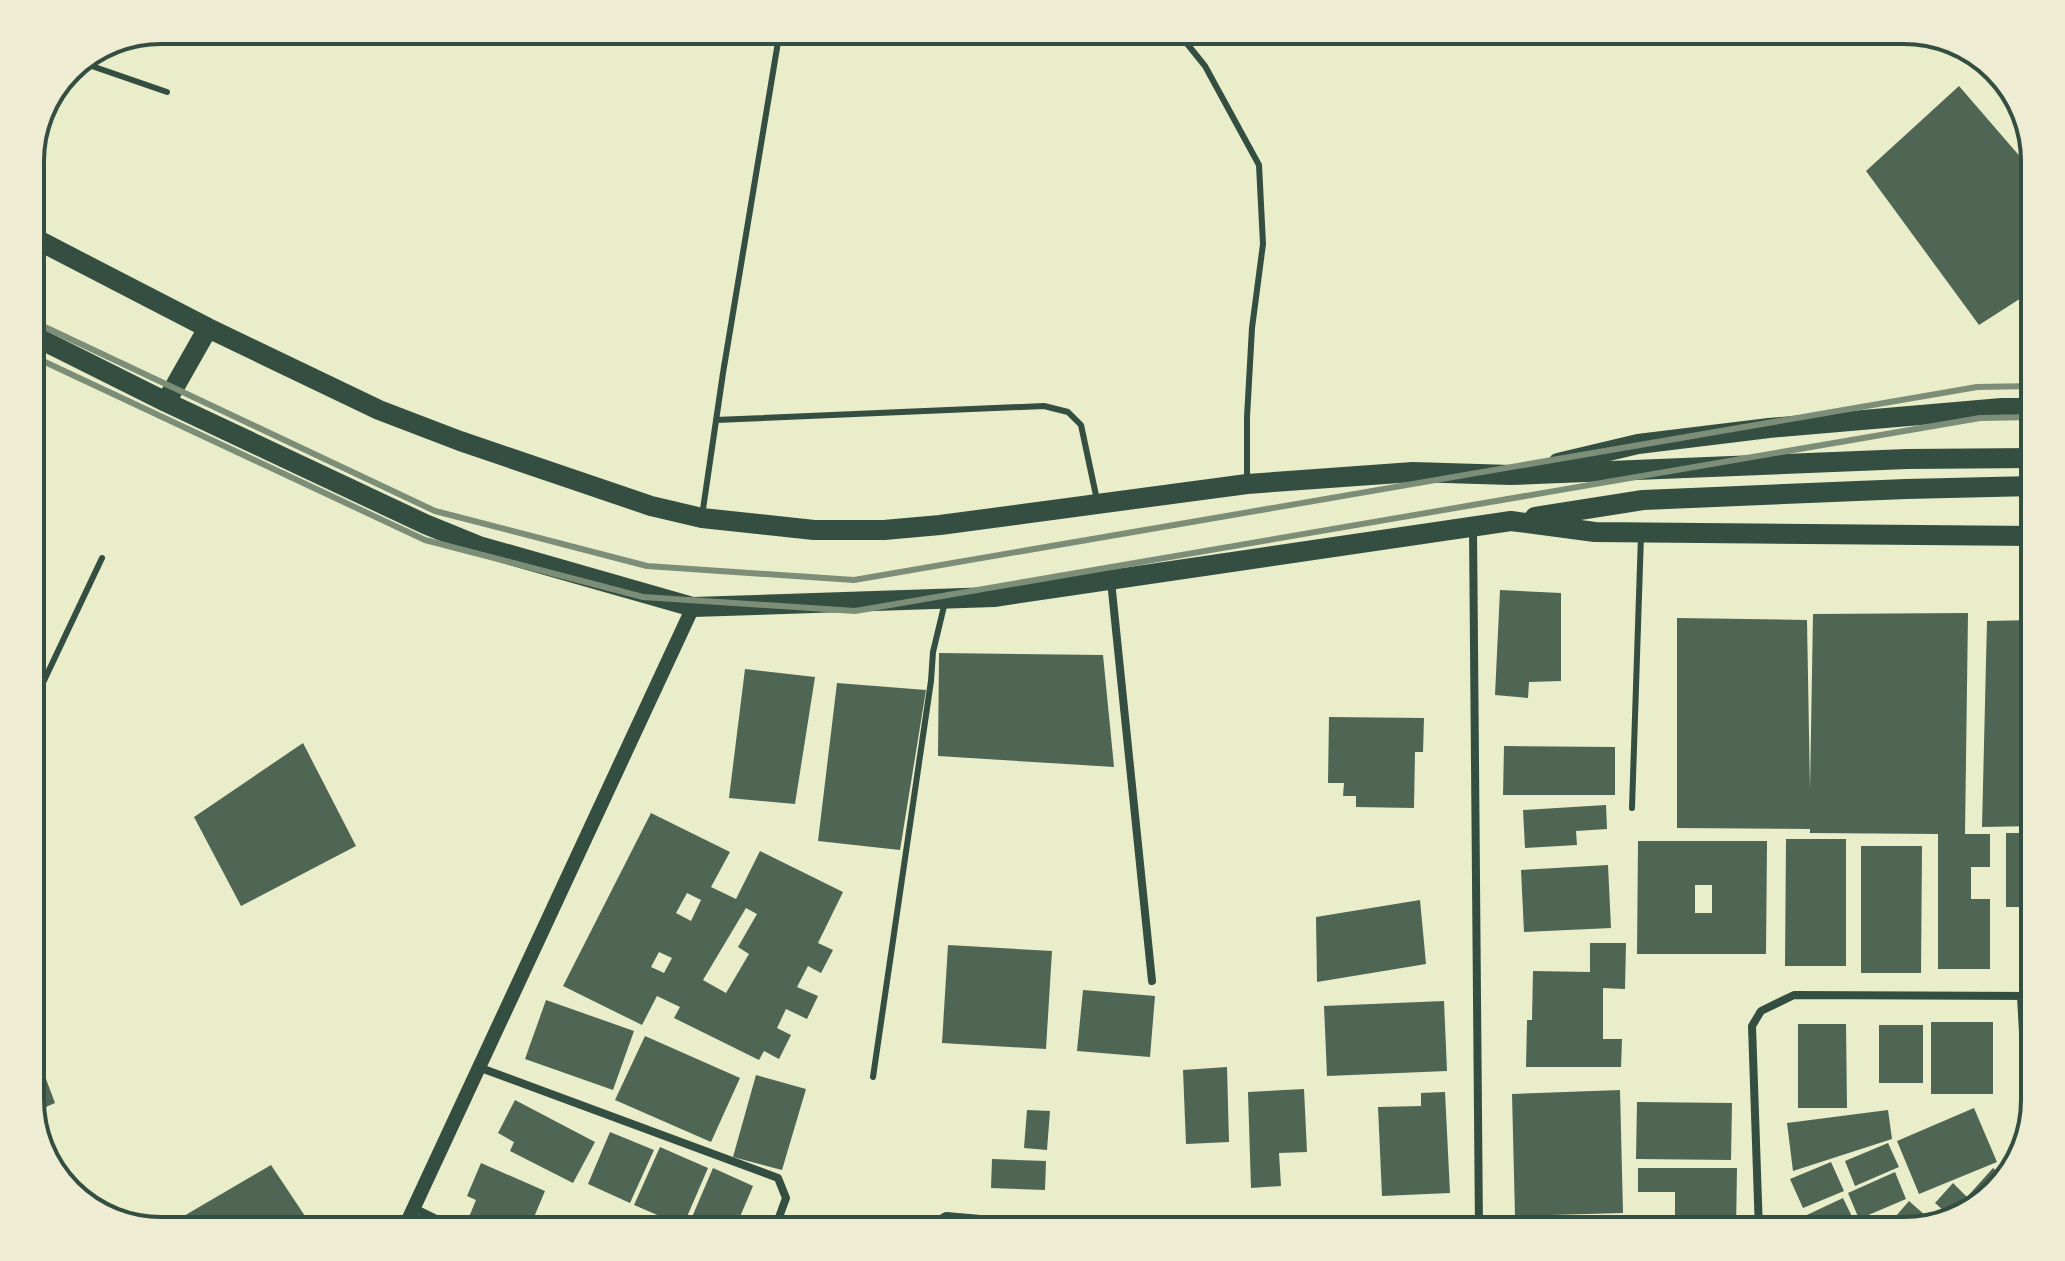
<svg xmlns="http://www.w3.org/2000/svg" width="2065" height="1261" viewBox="0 0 2065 1261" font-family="Karla,sans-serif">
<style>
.building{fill:#4f6655;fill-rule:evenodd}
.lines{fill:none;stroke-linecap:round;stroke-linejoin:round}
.service{stroke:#344e41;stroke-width:6}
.minor{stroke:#344e41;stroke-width:8}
.tertiary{stroke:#344e41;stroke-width:14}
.primary{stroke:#344e41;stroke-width:20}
.rail{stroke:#7c8e77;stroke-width:6}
.rim{fill:none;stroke:#344e41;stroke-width:4}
</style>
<rect width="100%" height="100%" fill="#e9edc9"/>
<path class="building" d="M 1959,86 L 2035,174 L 2035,289 L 1979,325 L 1866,171 Z
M 1500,590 L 1561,593 L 1561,681 L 1529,682 L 1528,698 L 1495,695 Z
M 1968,613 L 1965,834 L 1990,834 L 1990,867 L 1971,867 L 1971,899 L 1990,899 L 1990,969 L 1938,969 L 1938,834 L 1810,833 L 1810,829 L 1677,828 L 1677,618 L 1807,620 L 1810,790 L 1813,614 Z
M 2035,620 L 2035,826 L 1982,827 L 1987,621 Z
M 939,653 L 1103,655 L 1114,767 L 938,756 Z
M 745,669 L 815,677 L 795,804 L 729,798 Z
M 837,683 L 926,690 L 900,850 L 818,841 Z
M 1329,717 L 1424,718 L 1423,752 L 1415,752 L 1414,808 L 1356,807 L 1356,796 L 1343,796 L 1344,783 L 1328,783 Z
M 303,743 L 356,846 L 241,906 L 194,817 Z
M 1504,746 L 1615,747 L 1615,795 L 1503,795 Z
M 1606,805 L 1607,829 L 1576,831 L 1577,845 L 1525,848 L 1523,810 Z
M 651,813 L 730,852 L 711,887 L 736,899 L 760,851 L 843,892 L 818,943 L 833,950 L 821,973 L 808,966 L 797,987 L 818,996 L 807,1019 L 786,1009 L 777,1028 L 791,1035 L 779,1059 L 764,1051 L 759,1060 L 674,1018 L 680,1007 L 657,996 L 642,1025 L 563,986 ZM 687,893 L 701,900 L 691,921 L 676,913 ZM 746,908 L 757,914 L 738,947 L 749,954 L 726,993 L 703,980 ZM 659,952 L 672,958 L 664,973 L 651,967 Z
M 2006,833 L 2035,833 L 2035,907 L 2006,907 Z
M 1786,839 L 1846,839 L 1846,966 L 1785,966 Z
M 1638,841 L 1767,841 L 1766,954 L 1637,954 ZM 1695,885 L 1712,885 L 1712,913 L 1695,913 Z
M 1861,846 L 1922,846 L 1921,973 L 1861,973 Z
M 1608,865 L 1611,928 L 1524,932 L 1521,870 Z
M 1420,900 L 1426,964 L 1317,982 L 1316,917 Z
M 1590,943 L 1626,943 L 1625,989 L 1603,988 L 1603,1039 L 1622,1039 L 1621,1067 L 1526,1067 L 1527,1020 L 1532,1020 L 1533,971 L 1590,972 Z
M 948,945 L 1052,951 L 1046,1049 L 942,1043 Z
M 1083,990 L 1155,996 L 1150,1057 L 1077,1051 Z
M 546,1000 L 634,1031 L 613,1090 L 525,1059 Z
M 1444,1001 L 1447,1071 L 1327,1076 L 1324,1006 Z
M 1931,1022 L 1993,1022 L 1993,1094 L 1931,1094 Z
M 1798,1024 L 1846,1024 L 1847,1108 L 1798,1108 Z
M 1879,1025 L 1923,1025 L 1923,1083 L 1879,1083 Z
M 645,1036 L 740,1078 L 711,1142 L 615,1100 Z
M 31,1039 L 55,1103 L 32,1113 L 30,1108 Z
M 1227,1067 L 1229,1142 L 1186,1144 L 1183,1070 Z
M 756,1075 L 806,1089 L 782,1170 L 733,1157 Z
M 1304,1089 L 1307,1152 L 1279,1153 L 1281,1186 L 1251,1188 L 1248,1092 Z
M 1620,1090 L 1623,1213 L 1515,1216 L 1512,1094 Z
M 1445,1092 L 1450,1193 L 1382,1196 L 1378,1107 L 1421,1106 L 1421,1093 Z
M 515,1100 L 595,1142 L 573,1183 L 510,1151 L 514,1142 L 498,1133 Z
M 1637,1102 L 1732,1103 L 1731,1160 L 1636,1159 Z
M 1974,1108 L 1997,1162 L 1919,1194 L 1897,1141 Z
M 1027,1110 L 1050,1111 L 1047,1150 L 1024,1148 Z
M 1888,1110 L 1892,1139 L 1793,1171 L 1787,1123 Z
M 610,1132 L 654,1150 L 630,1203 L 588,1184 Z
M 1888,1143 L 1899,1167 L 1855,1186 L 1845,1161 Z
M 660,1147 L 708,1168 L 683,1226 L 634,1205 Z
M 992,1159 L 1046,1161 L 1045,1190 L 991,1188 Z
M 1831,1162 L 1844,1191 L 1803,1208 L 1790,1179 Z
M 481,1163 L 545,1191 L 529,1229 L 523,1226 L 521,1231 L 502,1231 L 469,1217 L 476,1200 L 467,1196 Z
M 271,1165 L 313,1228 L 307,1231 L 187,1231 L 177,1220 Z
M 713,1168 L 753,1186 L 734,1231 L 686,1231 Z
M 1638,1168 L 1737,1168 L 1736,1231 L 1675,1231 L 1675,1192 L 1638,1192 Z
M 1993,1168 L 2005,1178 L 1969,1214 L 1952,1218 L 1935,1203 L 1953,1183 L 1967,1197 Z
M 1895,1172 L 1906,1199 L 1859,1219 L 1848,1193 Z
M 1843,1198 L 1859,1231 L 1799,1231 L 1794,1221 Z
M 1909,1201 L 1934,1223 L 1904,1231 L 1883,1231 Z
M 607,1215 L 644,1231 L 600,1231 Z"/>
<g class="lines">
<path class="service" d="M 1176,30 L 1205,66 L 1259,165 L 1263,244 L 1252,328 L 1247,417 L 1247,482
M 42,128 L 83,63 L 167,92
M 716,420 L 1044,406 L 1068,412 L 1081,425 L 1097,500
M 702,516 L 723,373 L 780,30
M 30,705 L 32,706 L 102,558
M 1632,808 L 1641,535
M 873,1077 L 931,681 L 933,652 L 945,602"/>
<path class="minor" d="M 1473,528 L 1479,1231
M 1111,581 L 1152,981
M 2021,996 L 2028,1125
M 478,1067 L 778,1178 L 786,1198 L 774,1231
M 414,1208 L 461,1231
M 920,1231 L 946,1216 L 1119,1231
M 1759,1231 L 1752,1026 L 1761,1011 L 1794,995 L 2035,996"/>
<path class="tertiary" d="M 403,1231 L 693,607"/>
<path class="primary" d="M 30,236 L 208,328 L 379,410 L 460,441 L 651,506 L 702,518 L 814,530 L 884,530 L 940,525 L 1247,484 L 1413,472 L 1511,475 L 1907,459 L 2035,458
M 30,334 L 166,402 L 425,524 L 479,546 L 693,607 L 994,597 L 1511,521 L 1595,532 L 2035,536
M 166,402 L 208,328
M 1558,463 L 1638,444 L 1769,428 L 2002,408 L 2035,408
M 1535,517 L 1643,500 L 1906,489 L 2035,486"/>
<path class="rail" d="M 30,320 L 435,511 L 647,566 L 854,580 L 1977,387 L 2035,386
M 30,355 L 425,540 L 643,597 L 855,611 L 1980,418 L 2035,417"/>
</g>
<path d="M0 0H2065V1261H0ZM161 44H1904A117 117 0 0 1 2021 161V1100A117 117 0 0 1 1904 1217H161A117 117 0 0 1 44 1100V161A117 117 0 0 1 161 44Z" fill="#eeecd3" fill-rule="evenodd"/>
<path class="rim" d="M161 44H1904A117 117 0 0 1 2021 161V1100A117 117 0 0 1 1904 1217H161A117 117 0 0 1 44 1100V161A117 117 0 0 1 161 44Z"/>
</svg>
